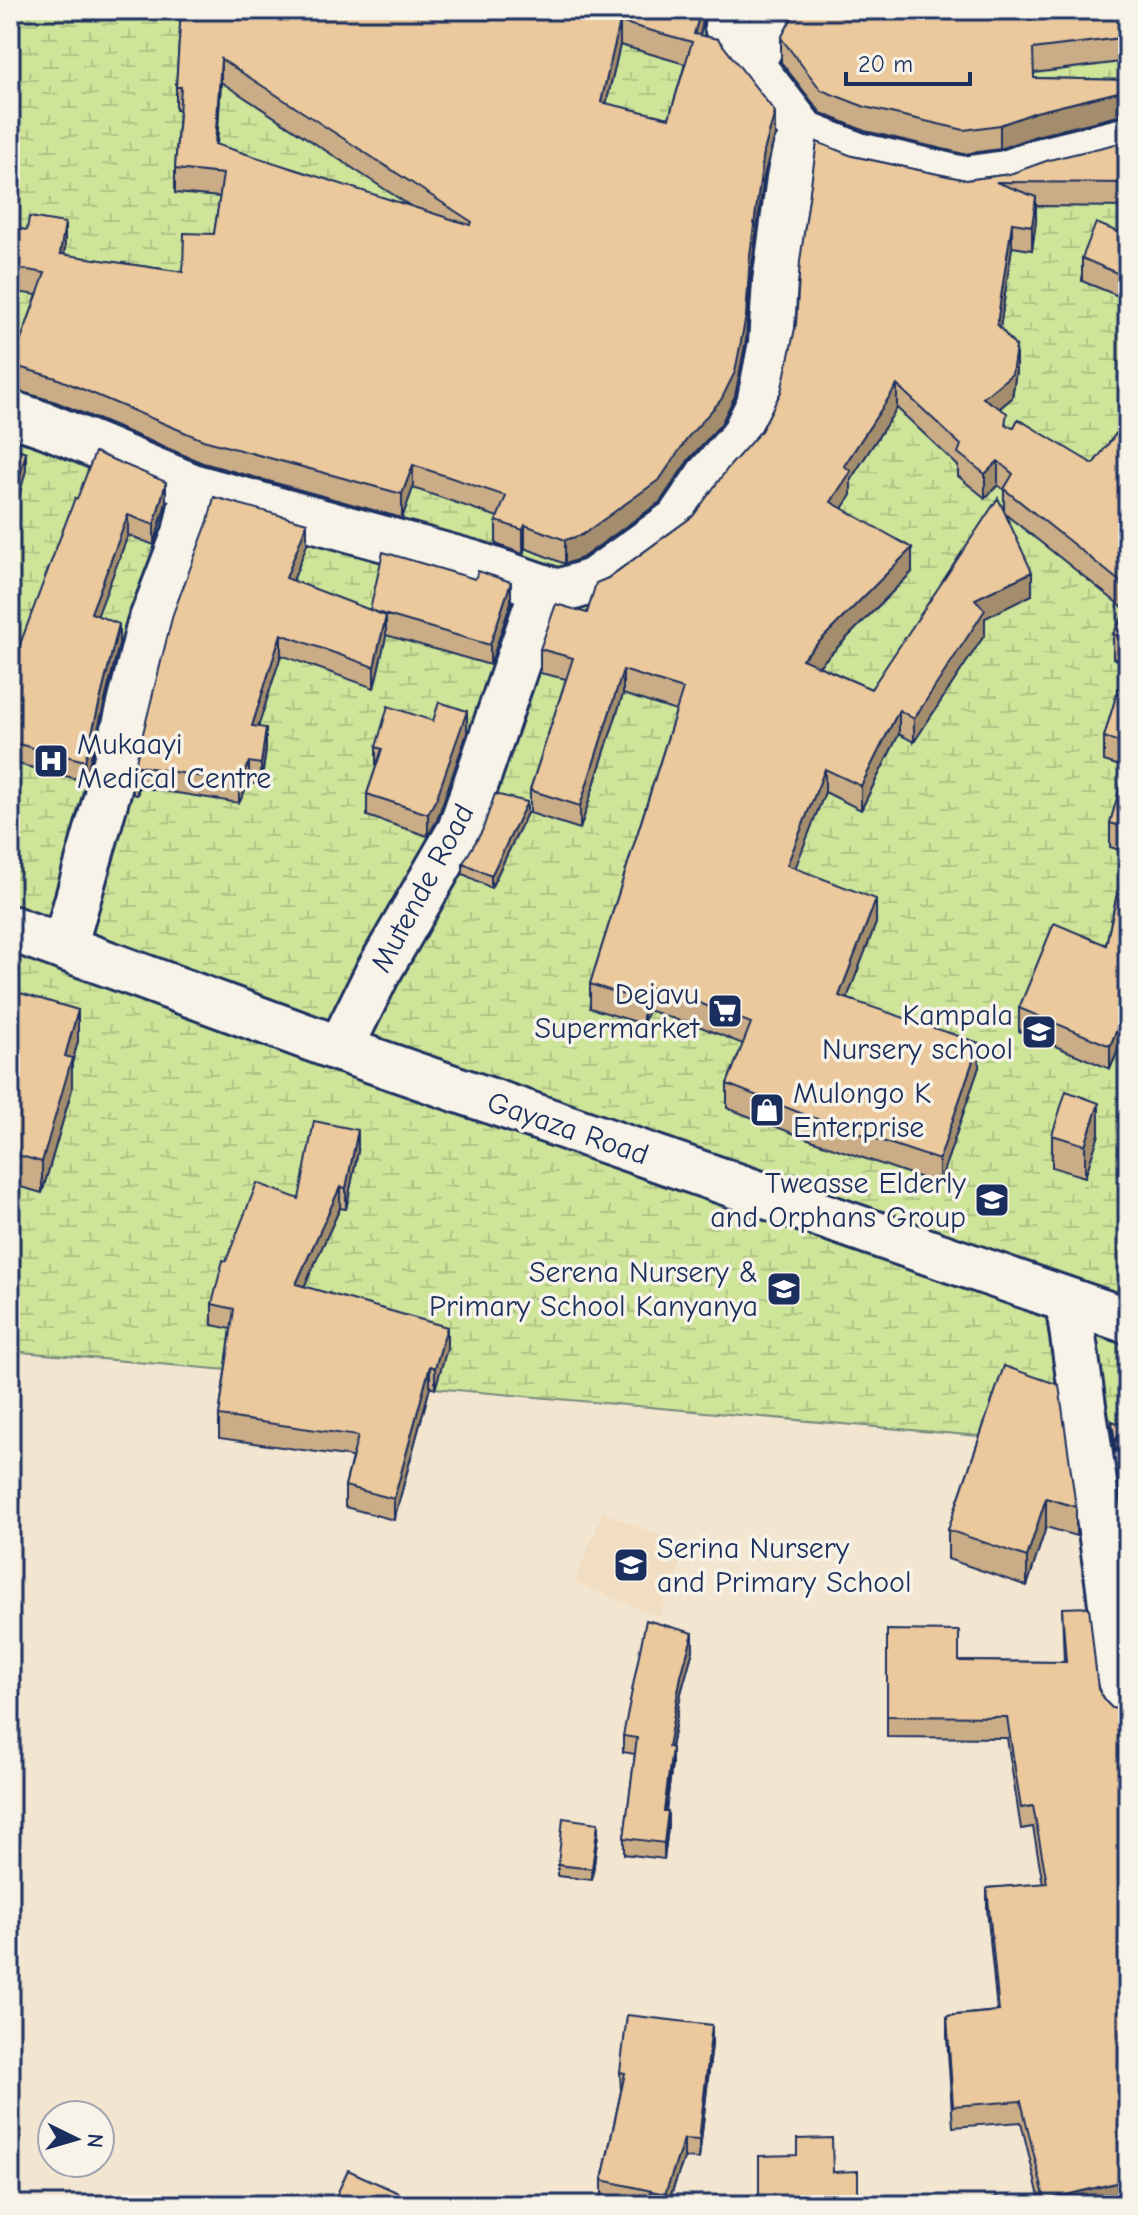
<svg xmlns="http://www.w3.org/2000/svg" width="1138" height="2215" viewBox="0 0 1138 2215" font-family="'Comic Neue',sans-serif">
<style>
.built{fill:#f1ddc1}
.wetland{fill:url(#wetland-marsh);stroke:#748a7c;stroke-width:2}
.lines{fill:none;stroke-linecap:round;stroke-linejoin:round}
.stream{stroke:#5e96ae;stroke-width:12}
.minor-casing{stroke:#1b2f5e;stroke-width:50}
.major-casing{stroke:#1b2f5e;stroke-width:50}
.minor{stroke:#f7f3e8;stroke-width:44}
.major{stroke:#f7f3e8;stroke-width:44}
.wall{fill:#caad86;stroke:#1b2f5e;stroke-width:2;fill-rule:evenodd}
.shaded-wall{fill:#a48d6d;stroke:#1b2f5e;stroke-width:2}
.building{fill:#ebc99c;stroke:#1b2f5e;stroke-width:2;fill-rule:evenodd}
.labels{text-anchor:middle;stroke-width:7;stroke-linejoin:round;paint-order:stroke}
.poi-label{font-size:30px;fill:#1b2f5e;stroke:#f7f3e8;text-anchor:end}
.street-label{font-size:30px;fill:#1b2f5e;stroke:#f7f3e8}
</style>
<defs>
<pattern id="wetland-marsh" width="20" height="14" patternUnits="userSpaceOnUse" patternTransform="scale(2)"><rect width="20" height="14" fill="#cee499"/><path d="M1 5h8M5 5V1M11 12h8M15 12V8" fill="none" stroke="#b0c486"/></pattern>
</defs>
<rect width="100%" height="100%" fill="#f3e6d1"/>
<filter id="ink" filterUnits="userSpaceOnUse"><feTurbulence type="fractalNoise" baseFrequency=".0125" numOctaves="2"/><feDisplacementMap in="SourceGraphic" scale="16" xChannelSelector="R" yChannelSelector="G"/><feConvolveMatrix kernelMatrix="1 2 1 2 8 2 1 2 1" color-interpolation-filters="sRGB"/></filter>
<g filter="url(#ink)">
<path class="built" d="M 603,1512 L 688,1547 L 659,1617 L 575,1582 Z"/>
<path class="wetland" d="M 10,10 L 1128,10 L 1128,1449 L 10,1351 Z"/>
<g class="lines">
<path class="stream" d="M 798,304 C 798,270 801,202 818,174
M 714,444 L 746,382"/>
<defs>
<path id="minor" d="M 728,10 L 727,26 L 730,37 L 805,134
M 751,64 L 781,10
M 10,413 L 46,425 L 195,487
M 64,948 L 114,770 L 149,627 L 185,533 L 195,487 L 476,564 L 558,592 L 593,581 L 678,520 L 708,476 L 742,438 L 759,404 L 771,343 L 775,282 L 789,178 L 795,150 L 805,134 L 858,155 L 963,179 L 1006,173 L 1042,160 L 1128,139
M 340,1049 L 377,974 L 460,830 L 543,587
M 1068,1301 L 1109,1587 L 1123,1706"/>
<path id="major" d="M 10,928 L 340,1049 L 1128,1321"/>
</defs>
<use href="#minor" class="minor-casing"/>
<use href="#major" class="major-casing"/>
<use href="#minor" class="minor"/>
<use href="#major" class="major"/>
</g>
<path class="wall" d="M 181,10 L 703,10 L 702,27 L 700,35 L 775,136 L 764,175 L 750,279 L 746,340 L 735,396 L 721,424 L 689,459 L 660,502 L 582,558 L 565,564 L 525,548 L 523,554 L 496,544 L 496,521 L 498,517 L 413,488 L 402,518 L 203,463 L 56,402 L 12,389 L 12,365 L 37,295 L 10,291 L 10,227 L 65,247 L 64,255 L 183,272 L 214,234 L 220,197 L 175,193 L 175,169 L 179,110 L 176,110 L 176,87 ZM 620,45 L 685,64 L 669,118 L 606,104 ZM 221,82 L 412,207 L 217,145 Z
M 1128,10 L 1128,61 L 1034,73 L 1034,78 L 1128,80 L 1128,115 L 1122,115 L 1036,136 L 1000,149 L 964,154 L 865,131 L 821,113 L 781,62 L 781,38 Z
M 1128,141 L 1128,207 L 1036,206 L 1036,221 L 1032,250 L 1012,247 L 1000,328 L 1016,371 L 1012,398 L 1000,408 L 1007,426 L 1093,464 L 1128,418 L 1128,1027 L 1110,1069 L 1019,1031 L 1019,1008 L 1106,945 L 1126,852 L 1110,847 L 1110,823 L 1126,768 L 1104,761 L 1104,737 L 1126,663 L 1113,658 L 1113,634 L 1126,610 L 1005,514 L 1032,595 L 985,618 L 985,634 L 914,742 L 899,734 L 861,810 L 825,792 L 795,868 L 876,923 L 847,998 L 979,1067 L 939,1184 L 808,1139 L 727,1108 L 727,1084 L 743,1044 L 684,1020 L 683,1022 L 648,1010 L 643,1024 L 590,1008 L 590,984 L 676,711 L 623,694 L 580,829 L 530,813 L 530,790 L 566,679 L 540,673 L 540,649 L 587,613 L 608,578 L 693,516 L 761,431 L 781,392 L 852,156 L 966,180 L 1010,174 ZM 897,408 L 958,466 L 958,476 L 985,498 L 998,485 L 1004,490 L 1004,510 L 871,689 L 819,666 L 912,572 L 842,508 L 851,495 L 851,479 Z
M 1128,236 L 1128,300 L 1082,281 L 1082,258 Z
M 77,499 L 166,502 L 154,545 L 128,535 L 97,616 L 119,644 L 85,781 L 10,762 L 10,671 Z
M 307,544 L 293,581 L 370,610 L 511,602 L 490,665 L 386,635 L 374,688 L 281,655 L 258,727 L 266,749 L 261,785 L 249,783 L 239,803 L 139,787 L 137,795 L 133,794 L 133,773 Z
M 467,733 L 437,820 L 428,836 L 367,816 L 367,794 L 376,767 L 376,747 Z
M 527,813 L 491,888 L 463,874 L 463,863 Z
M 10,990 L 78,1041 L 72,1063 L 72,1089 L 42,1193 L 10,1184 Z
M 1099,1134 L 1085,1177 L 1052,1167 L 1052,1135 Z
M 358,1151 L 346,1209 L 340,1208 L 304,1286 L 447,1348 L 435,1389 L 430,1387 L 394,1520 L 345,1507 L 345,1486 L 352,1457 L 219,1438 L 219,1416 L 231,1329 L 212,1325 L 212,1304 L 226,1261 Z
M 1004,1366 L 1076,1507 L 1076,1536 L 1046,1527 L 1027,1586 L 948,1559 L 948,1530 Z
M 1112,1421 L 1124,1436 L 1115,1453 L 1112,1432 Z
M 1062,1608 L 1104,1700 L 1112,1708 L 1125,1710 L 1128,1709 L 1128,2201 L 1112,2205 L 1041,2205 L 1021,2122 L 953,2127 L 947,2037 L 947,2016 L 997,2011 L 987,1909 L 987,1888 L 1043,1884 L 1033,1827 L 1021,1829 L 1007,1738 L 887,1737 L 887,1630 L 959,1661 L 1064,1662 Z
M 693,1650 L 681,1693 L 671,1748 L 672,1764 L 666,1811 L 668,1828 L 664,1859 L 624,1854 L 624,1838 L 635,1754 L 623,1752 L 623,1736 Z
M 598,1834 L 592,1880 L 558,1876 L 558,1865 Z
M 712,2044 L 699,2159 L 684,2158 L 669,2201 L 678,2205 L 630,2205 L 602,2199 L 602,2180 L 621,2091 L 620,2072 Z"/>
<path class="shaded-wall" d="M 701,10 L 703,10 L 702,27 L 694,57 L 694,34 Z
M 620,22 L 620,45 L 601,126 L 601,102 Z
M 221,59 L 221,82 L 215,168 L 215,144 Z
M 1122,91 L 1122,115 L 1036,136 L 1000,149 L 1000,125 L 1036,112 Z
M 775,112 L 775,136 L 764,175 L 750,279 L 746,340 L 735,396 L 721,424 L 689,459 L 660,502 L 582,558 L 565,564 L 565,540 L 750,255 L 764,151 Z
M 1036,197 L 1036,221 L 1032,250 L 1032,226 Z
M 65,223 L 65,247 L 60,278 L 60,254 Z
M 1012,223 L 1012,247 L 997,348 L 997,324 Z
M 1016,347 L 1016,371 L 1012,398 L 983,422 L 983,398 Z
M 897,385 L 897,408 L 851,479 L 851,495 L 831,525 L 831,502 L 844,466 Z
M 26,452 L 26,470 L 10,532 L 10,514 Z
M 998,461 L 998,485 L 985,498 L 985,474 Z
M 413,465 L 413,488 L 402,518 L 402,494 Z
M 166,482 L 166,502 L 154,545 L 154,525 Z
M 128,515 L 128,535 L 91,633 L 91,613 Z
M 307,523 L 307,544 L 286,599 L 286,578 Z
M 525,525 L 525,548 L 523,554 L 523,530 Z
M 912,548 L 912,572 L 802,683 L 802,659 Z
M 1032,572 L 1032,595 L 985,618 L 985,634 L 914,742 L 914,719 L 975,599 Z
M 511,582 L 511,602 L 490,665 L 490,645 Z
M 386,616 L 386,637 L 374,688 L 374,667 Z
M 119,624 L 119,644 L 85,781 L 85,761 Z
M 281,634 L 281,655 L 252,746 L 252,726 Z
M 623,670 L 623,694 L 580,829 L 580,806 Z
M 899,710 L 899,734 L 861,810 L 861,786 Z
M 467,711 L 467,733 L 437,820 L 428,836 L 428,814 Z
M 266,728 L 266,749 L 261,785 L 261,764 Z
M 249,762 L 249,783 L 239,803 L 239,783 Z
M 139,766 L 139,787 L 137,795 L 137,774 Z
M 825,769 L 825,792 L 787,889 L 787,865 Z
M 527,802 L 527,813 L 491,888 L 491,876 Z
M 876,899 L 876,923 L 839,1019 L 839,996 Z
M 648,987 L 648,1010 L 643,1024 L 643,1001 Z
M 1128,1003 L 1128,1027 L 1110,1069 L 1110,1046 Z
M 78,1010 L 78,1041 L 72,1063 L 72,1089 L 42,1193 L 42,1162 L 65,1056 Z
M 979,1043 L 979,1067 L 939,1184 L 939,1160 Z
M 1099,1103 L 1099,1134 L 1085,1177 L 1085,1145 Z
M 358,1130 L 358,1151 L 346,1209 L 346,1188 Z
M 340,1187 L 340,1208 L 296,1305 L 296,1284 Z
M 447,1327 L 447,1348 L 435,1389 L 435,1368 Z
M 430,1366 L 430,1387 L 394,1520 L 394,1499 Z
M 1124,1425 L 1124,1436 L 1115,1453 L 1115,1442 Z
M 1046,1498 L 1046,1527 L 1027,1586 L 1027,1557 Z
M 693,1633 L 693,1650 L 681,1693 L 668,1763 L 668,1747 L 681,1676 Z
M 672,1748 L 672,1764 L 664,1827 L 664,1811 Z
M 668,1811 L 668,1828 L 664,1859 L 664,1843 Z
M 598,1823 L 598,1834 L 592,1880 L 592,1869 Z
M 712,2025 L 712,2044 L 699,2159 L 699,2140 Z
M 684,2139 L 684,2158 L 667,2205 L 665,2205 L 665,2194 Z
M 1128,2180 L 1128,2201 L 1112,2205 L 1045,2205 L 1045,2200 Z"/>
<path class="building" d="M 181,10 L 701,10 L 694,34 L 718,39 L 775,112 L 764,151 L 750,255 L 746,316 L 735,372 L 721,400 L 689,436 L 660,479 L 582,535 L 565,540 L 525,525 L 523,530 L 496,521 L 506,496 L 413,465 L 402,494 L 203,440 L 56,378 L 12,365 L 45,273 L 10,267 L 10,227 L 27,230 L 29,217 L 65,223 L 60,254 L 183,272 L 184,233 L 214,234 L 223,174 L 175,169 L 181,87 L 176,87 ZM 620,22 L 692,42 L 669,118 L 601,102 ZM 221,59 L 472,222 L 470,225 L 215,144 Z
M 796,10 L 1128,10 L 1128,37 L 1033,49 L 1034,78 L 1128,80 L 1128,91 L 1122,91 L 1036,112 L 1000,125 L 964,130 L 865,107 L 821,90 L 781,38 Z
M 1128,141 L 1128,183 L 996,182 L 1036,197 L 1032,226 L 1012,223 L 997,324 L 1016,347 L 1012,374 L 983,398 L 1007,413 L 1005,425 L 1014,427 L 1018,419 L 1093,464 L 1128,418 L 1128,588 L 1004,489 L 1013,474 L 998,461 L 985,474 L 958,453 L 961,445 L 897,385 L 844,466 L 851,471 L 831,502 L 912,548 L 802,659 L 871,689 L 998,498 L 1032,572 L 975,599 L 985,610 L 914,719 L 899,710 L 861,786 L 825,769 L 787,865 L 876,899 L 839,996 L 979,1043 L 939,1160 L 808,1116 L 727,1084 L 751,1023 L 684,997 L 683,998 L 648,987 L 643,1001 L 590,984 L 683,689 L 623,670 L 580,806 L 530,790 L 573,658 L 540,649 L 556,604 L 587,613 L 596,583 L 608,578 L 693,516 L 728,468 L 761,431 L 781,392 L 796,324 L 800,261 L 817,142 L 852,156 L 966,180 L 1010,174 L 1049,160 Z
M 1096,223 L 1128,236 L 1128,278 L 1082,258 Z
M 12,447 L 26,452 L 10,514 L 10,451 Z
M 95,452 L 166,482 L 154,525 L 128,515 L 91,613 L 119,624 L 85,761 L 10,742 L 10,671 L 75,498 L 77,499 Z
M 214,497 L 307,523 L 286,578 L 386,616 L 374,667 L 281,634 L 252,726 L 266,728 L 261,764 L 249,762 L 239,783 L 139,766 L 137,774 L 133,773 L 173,614 L 208,521 Z
M 383,552 L 475,579 L 478,571 L 511,582 L 490,645 L 370,610 Z
M 1128,608 L 1128,641 L 1113,634 Z
M 1128,655 L 1128,745 L 1104,737 Z
M 439,702 L 467,711 L 437,797 L 428,814 L 367,794 L 382,749 L 376,747 L 388,706 L 433,721 Z
M 1128,760 L 1128,828 L 1110,823 Z
M 495,794 L 527,802 L 491,876 L 463,863 L 482,831 Z
M 1128,844 L 1128,1003 L 1110,1046 L 1019,1008 L 1054,923 L 1106,945 Z
M 10,990 L 78,1010 L 65,1056 L 72,1058 L 42,1162 L 10,1153 Z
M 1066,1091 L 1099,1103 L 1085,1145 L 1052,1135 Z
M 314,1121 L 358,1130 L 346,1188 L 340,1187 L 296,1284 L 447,1327 L 435,1368 L 430,1366 L 394,1499 L 345,1486 L 358,1436 L 219,1416 L 234,1309 L 212,1304 L 223,1260 L 226,1261 L 257,1183 L 299,1199 Z
M 1004,1366 L 1059,1385 L 1076,1507 L 1046,1498 L 1027,1557 L 948,1530 Z
M 1112,1421 L 1124,1425 L 1115,1442 Z
M 1089,1607 L 1098,1689 L 1104,1700 L 1112,1708 L 1125,1710 L 1128,1709 L 1128,2180 L 1045,2200 L 1021,2101 L 953,2106 L 947,2016 L 999,2011 L 987,1888 L 1047,1883 L 1033,1806 L 1021,1808 L 1007,1717 L 887,1716 L 887,1630 L 959,1631 L 959,1661 L 1066,1662 L 1062,1608 Z
M 646,1620 L 693,1633 L 681,1676 L 668,1747 L 672,1748 L 664,1811 L 668,1811 L 664,1843 L 624,1838 L 637,1738 L 623,1736 Z
M 563,1818 L 598,1823 L 592,1869 L 558,1865 Z
M 627,2015 L 712,2025 L 699,2140 L 684,2139 L 665,2194 L 602,2180 L 625,2073 L 620,2072 Z
M 832,2138 L 833,2172 L 858,2171 L 858,2205 L 759,2205 L 759,2156 L 797,2155 L 797,2139 Z
M 348,2170 L 425,2205 L 332,2205 Z
M 650,2193 L 678,2205 L 644,2205 Z
M 997,2197 L 1000,2205 L 979,2205 Z"/>
</g>
<defs>
<symbol id="hospital-square" viewBox="-11 -11 22 22"><rect x="-9" y="-9" width="18" height="18" rx="4" fill="#1b2f5e" stroke="#f7f3e8"/><path d="M-5-5h3v3.5h4V-5h3V5h-3V1.5h-4V5h-3Z" fill="#fff"/></symbol>
<symbol id="supermarket-square" viewBox="-11 -11 22 22"><rect x="-9" y="-9" width="18" height="18" rx="4" fill="#1b2f5e" stroke="#f7f3e8"/><path d="M-6-5.5h2.5l.6 2H6L4.5 2H-2.5L-4.4-4H-6ZM-1.5 3.2a1.3 1.3 0 1 0 .1 0ZM3 3.2a1.3 1.3 0 1 0 .1 0Z" fill="#fff"/></symbol>
<symbol id="school-square" viewBox="-11 -11 22 22"><rect x="-9" y="-9" width="18" height="18" rx="4" fill="#1b2f5e" stroke="#f7f3e8"/><path d="M0-5L7-2L0 1L-7-2ZM-4 1L0 2.5L4 1V4Q0 6-4 4Z" fill="#fff"/></symbol>
<symbol id="shop-square" viewBox="-11 -11 22 22"><rect x="-9" y="-9" width="18" height="18" rx="4" fill="#1b2f5e" stroke="#f7f3e8"/><path d="M-5-2.5h2.3a2.7 3.5 0 0 1 5.4 0H5L5.5 6h-11ZM-1.5-2.5h3a1.5 2.3 0 0 0-3 0Z" fill="#fff"/></symbol>
</defs>
<g fill-rule="evenodd">
<use href="#hospital-square" x="31" y="741" width="40" height="40"/>
<use href="#supermarket-square" x="705" y="991" width="40" height="40"/>
<use href="#school-square" x="1019" y="1012" width="40" height="40"/>
<use href="#shop-square" x="747" y="1090" width="40" height="40"/>
<use href="#school-square" x="972" y="1180" width="40" height="40"/>
<use href="#school-square" x="764" y="1269" width="40" height="40"/>
<use href="#school-square" x="611" y="1545" width="40" height="40"/>
</g>
<g class="labels">
<g class="poi-label">
<text x="77" y="754" text-anchor="start">Mukaayi<tspan x="77" dy="34">Medical Centre</tspan></text>
<text x="699" y="1004">Dejavu<tspan x="699" dy="34">Supermarket</tspan></text>
<text x="1013" y="1025">Kampala<tspan x="1013" dy="34">Nursery school</tspan></text>
<text x="793" y="1103" text-anchor="start">Mulongo K<tspan x="793" dy="34">Enterprise</tspan></text>
<text x="966" y="1193">Tweasse Elderly<tspan x="966" dy="34">and Orphans Group</tspan></text>
<text x="758" y="1282">Serena Nursery &amp;<tspan x="758" dy="34">Primary School Kanyanya</tspan></text>
<text x="657" y="1558" text-anchor="start">Serina Nursery<tspan x="657" dy="34">and Primary School</tspan></text>
</g>
<g class="street-label">
<text transform="translate(422 888) rotate(-62)" y="10">Mutende Road</text>
<text transform="translate(568 1128) rotate(19)" y="10">Gayaza Road</text>
</g>
</g>
<rect width="1138" height="2215" fill="none" stroke="#f7f3e8" stroke-width="40"/>
<rect x="20" y="20" width="1098" height="2175" fill="none" stroke="#1b2f5e" stroke-width="3" filter="url(#ink)"/>
<g transform="translate(76 2139) rotate(95)"><circle r="38" fill="#f7f3e8" stroke="#9fa5b1" stroke-width="2"/>
<path d="M0-6L14 30L0 20L-14 30Z" fill="#1b2f5e"/>
<text y="-12" font-size="22" font-weight="bold" text-anchor="middle" fill="#1b2f5e">N</text>
</g>
<path d="M846 72v12h124v-12" fill="none" stroke="#1b2f5e" stroke-width="4"/>
<text x="858" y="72" font-size="24" fill="#1b2f5e" stroke="#f7f3e8" stroke-width="6" paint-order="stroke">20 m</text>
</svg>
